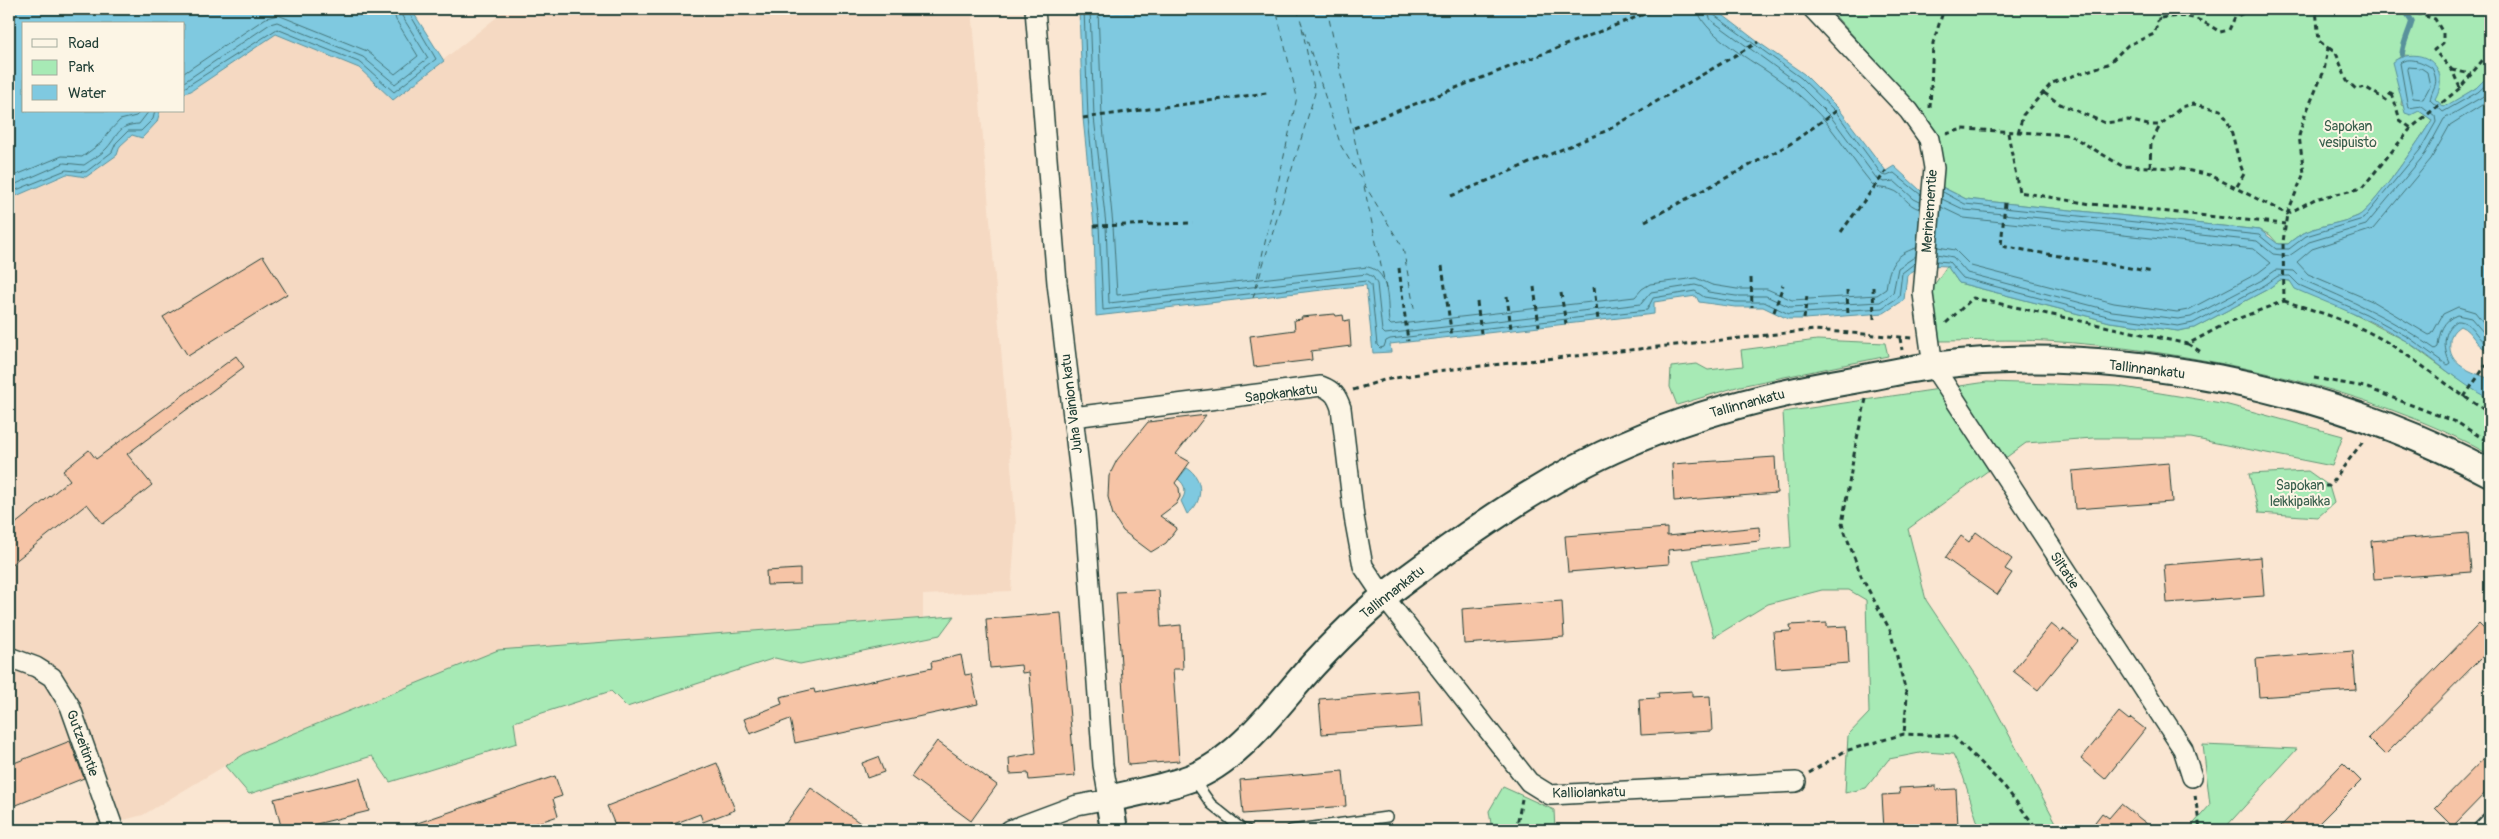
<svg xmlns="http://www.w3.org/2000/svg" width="2499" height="839" viewBox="0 0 2499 839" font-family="Pangolin,sans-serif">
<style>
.built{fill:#f5d9c2}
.green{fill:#a7eab5;stroke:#639474}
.water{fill:#7fc9e0;stroke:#59919b}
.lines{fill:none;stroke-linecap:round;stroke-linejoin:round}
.shore{stroke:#457579;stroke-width:1}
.stream{stroke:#59919b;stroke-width:5.5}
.ferry{stroke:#325956;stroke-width:1;stroke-dasharray:6 5;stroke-linecap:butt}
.building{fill:#f6c4a6;stroke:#1f3d34}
.lane-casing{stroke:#1f3d34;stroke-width:12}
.street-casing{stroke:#1f3d34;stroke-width:22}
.secondary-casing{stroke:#1f3d34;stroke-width:30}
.path{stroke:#1f3d34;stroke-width:3;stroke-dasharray:5 4;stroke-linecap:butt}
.lane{stroke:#fcf5e5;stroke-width:9}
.street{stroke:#fcf5e5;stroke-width:19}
.secondary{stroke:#fcf5e5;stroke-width:26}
.labels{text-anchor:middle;stroke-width:4;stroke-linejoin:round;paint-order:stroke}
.park-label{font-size:14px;fill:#3a604e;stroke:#fcf5e5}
.street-label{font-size:14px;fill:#1f3d34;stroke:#fcf5e5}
</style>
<rect width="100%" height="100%" fill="#fae6d2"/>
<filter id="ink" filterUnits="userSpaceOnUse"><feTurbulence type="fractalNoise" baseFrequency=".02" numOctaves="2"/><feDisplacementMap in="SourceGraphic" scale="10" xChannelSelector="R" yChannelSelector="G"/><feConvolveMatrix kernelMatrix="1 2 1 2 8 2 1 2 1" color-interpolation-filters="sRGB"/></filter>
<g filter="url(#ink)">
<path class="built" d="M 507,9 L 972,9 L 1016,524 L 1011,591 L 923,595 L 923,626 L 246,753 L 143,815 L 100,826 L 86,777 L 71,741 L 9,765 L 9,199 L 117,155 L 120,146 L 132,135 L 157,122 L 160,111 L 184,111 L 184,93 L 191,91 L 276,34 L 359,68 L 393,100 Z"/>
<path class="green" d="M 1829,9 L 2490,9 L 2490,74 L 2476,88 L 2444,108 L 2435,99 L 2418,56 L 2403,55 L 2393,62 L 2402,96 L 2401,105 L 2419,110 L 2432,120 C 2422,136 2372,210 2358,216 C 2333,227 2309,224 2288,244 L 2278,244 L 2270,235 L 2260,230 L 1966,199 L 1940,186 L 1927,117 Z
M 1947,266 L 1959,283 L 2110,322 L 2178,331 L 2194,328 L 2268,289 L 2280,280 L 2290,281 L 2406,341 L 2455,377 L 2490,399 L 2490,455 C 2371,386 2184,349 2046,341 C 2010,339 1973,341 1937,341 L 1928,294 Z
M 1817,340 L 1885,343 L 1888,356 L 1740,386 L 1677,405 L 1670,387 L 1671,367 L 1697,364 L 1708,370 L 1743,366 L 1741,350 Z
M 1987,382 L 2117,386 L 2221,403 L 2343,436 L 2332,466 L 2191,438 L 2093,438 L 2026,443 L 1908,529 L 1926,600 L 1982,684 L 2060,830 L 1980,830 L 1963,776 L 1953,754 L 1925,752 L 1889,759 L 1866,788 L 1845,793 L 1848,735 L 1869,713 L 1866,600 L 1849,590 L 1822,590 L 1768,604 L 1714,637 L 1693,560 L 1791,547 L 1783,412 Z
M 2308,471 L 2329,486 L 2334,503 L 2318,517 L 2259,513 L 2249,474 Z
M 954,616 L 940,635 L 800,664 L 775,658 L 627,707 L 611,691 L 514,722 L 517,743 L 390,782 L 372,756 L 249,794 L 225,766 L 246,753 L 498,650 Z
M 2203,745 L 2297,749 L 2223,830 L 2188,830 L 2210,805 Z
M 1503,787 L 1554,810 L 1555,830 L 1492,830 L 1489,811 Z"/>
<path class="water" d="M 9,9 L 411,9 L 444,61 L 393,100 L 359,68 L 276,34 L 191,91 L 184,93 L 184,24 L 24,24 L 24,111 L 160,111 L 157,122 L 142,138 L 132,135 L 120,146 L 117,155 L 86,177 L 67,174 L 9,199 Z
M 1079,9 L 1715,9 L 1758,42 L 1804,74 L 1839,109 L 1886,171 L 1894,166 L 1921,191 L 1940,186 L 1966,199 L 2260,230 L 2278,244 L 2288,244 C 2309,224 2333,227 2358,216 C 2372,210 2422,136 2432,120 L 2419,111 L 2411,115 L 2405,113 L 2392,62 C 2421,43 2453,67 2435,99 L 2444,107 L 2476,88 L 2490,74 L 2490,351 C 2475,347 2473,331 2460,326 C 2454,330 2450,335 2450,342 C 2447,366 2473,372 2490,379 L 2490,399 C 2459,384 2435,359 2406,341 C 2371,319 2332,305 2295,289 L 2290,281 L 2280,280 L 2268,289 L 2194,328 L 2178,331 L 2110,322 L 1959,283 L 1947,266 C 1930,265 1920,265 1907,275 L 1904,300 L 1884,313 L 1804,319 L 1788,319 L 1763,307 L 1735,307 L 1699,302 L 1696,296 L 1654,302 L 1654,314 L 1390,344 L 1391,352 L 1373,353 L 1366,285 L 1096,316 L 1094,226 L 1083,118 Z
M 1187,468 C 1204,478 1204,503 1187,514 L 1181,501 C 1187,493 1186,485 1178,479 Z"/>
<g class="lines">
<path class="shore" d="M 1084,9 L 1088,118 L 1099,225 L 1103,310 L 1366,281 L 1371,285 L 1377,345 L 1380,348 L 1384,347 L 1386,341 L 1390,339 L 1647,310 L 1653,298 L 1695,291 L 1704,297 L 1736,302 L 1764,302 L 1789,314 L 1882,308 L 1899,297 L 1902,273 L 1915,263
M 1090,9 L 1094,117 L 1106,225 L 1109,303 L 1367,274 L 1373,277 L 1377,284 L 1382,331 L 1385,334 L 1641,304 L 1651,292 L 1695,285 L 1702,287 L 1708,292 L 1736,296 L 1766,296 L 1790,307 L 1880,302 L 1893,293 L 1898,268 L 1916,256
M 1098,9 L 1102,117 L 1113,225 L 1117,295 L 1368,267 C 1391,272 1387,304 1389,323 L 1391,325 L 1635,297 L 1642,289 L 1650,284 L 1696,278 L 1712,285 L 1737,289 L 1767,289 L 1792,300 L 1877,295 L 1886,289 C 1889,267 1893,255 1916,248
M 1698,9 C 1699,30 1750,60 1768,72 C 1789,86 1809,102 1826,122 C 1842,142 1855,164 1872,184 C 1879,190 1885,187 1892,190 C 1903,193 1907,206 1920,209
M 1706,9 L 1711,20 L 1797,83 L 1831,117 L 1877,179 L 1884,182 L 1894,181 L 1914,199 L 1920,202
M 1712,9 L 1714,15 L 1801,78 L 1836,112 L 1882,175 L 1887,176 L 1894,173 L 1921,195
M 2408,67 L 2421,68 L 2427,72 L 2430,86 L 2423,99 L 2413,98 L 2407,70 Z
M 184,73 L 266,18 L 278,15 L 367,51 L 395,74 L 418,56 L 396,20 L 393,9
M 184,82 L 270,24 L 277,22 L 363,57 L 395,84 L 428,58 L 402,16 L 401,9
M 184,88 L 277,29 L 361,63 L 394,92 L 436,59 L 407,9
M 2490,100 L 2450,125 L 2431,159 L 2373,229 L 2312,249 L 2297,262 L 2308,274 L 2372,301 L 2429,335 L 2432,334 L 2443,314 L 2458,307 L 2475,312 L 2490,331
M 9,178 L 62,156 L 82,157 L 101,143 L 107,134 L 120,120 L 136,116 L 141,111
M 9,187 L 64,163 L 84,165 C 91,160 101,155 107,148 C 119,134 118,125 139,124 L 149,111
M 1943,192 L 1965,204 L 2259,235 L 2276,249 L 2289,249 L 2306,236 L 2363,219 L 2420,150 L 2436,122 L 2435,116 L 2422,106 L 2408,108 L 2400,63 C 2409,56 2423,62 2432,68 C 2440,85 2433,85 2430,100 L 2443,112 L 2478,92 L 2490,81
M 9,193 L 66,170 L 86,172 L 112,152 L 116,143 L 128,131 L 141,131 L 153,119 L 155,111
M 1942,199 L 1965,210 L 2257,241 L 2273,254 L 2289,256 L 2309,242 L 2366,225 L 2425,154 L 2444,119 L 2482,97 L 2490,89
M 1938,247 L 1955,250 L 1971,266 L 2114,303 L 2177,312 L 2188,310 L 2258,273 L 2271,263 L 2254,249 L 1964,218 L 1941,207
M 1937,254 L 1953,257 L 1967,273 L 2112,311 L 2178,319 L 2191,317 L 2262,280 L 2276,270 L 2294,271 L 2303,280 C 2350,300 2393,319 2435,349 L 2438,347 C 2439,333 2443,320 2457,315 L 2471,318 L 2490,340
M 1937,261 L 1949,262 L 1963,278 L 2111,317 L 2178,326 L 2193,323 L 2265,285 L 2278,276 L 2290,276 L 2299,285 L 2366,314 L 2408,337 L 2447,365 L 2450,363 C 2443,348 2442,331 2457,321 C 2473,320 2476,341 2490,346"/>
<path class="stream" d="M 2402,55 C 2403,42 2409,33 2412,21 L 2404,9"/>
<path class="ferry" d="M 1297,9 L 1341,146 L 1403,248 L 1415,313
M 1327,9 L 1363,179
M 1364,186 L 1386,289
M 1255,288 L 1297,97 L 1276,9
M 1253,298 L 1315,93 L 1301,22"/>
</g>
<path class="building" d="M 263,256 L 287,294 L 188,356 L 163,317 Z
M 1335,314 L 1336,316 L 1343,315 L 1344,321 L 1349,320 L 1351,346 L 1311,351 L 1312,360 L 1254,367 L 1250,336 L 1295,330 L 1294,320 L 1302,319 L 1301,317 Z
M 236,356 L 244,367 L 127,454 L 152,485 L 103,524 L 87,504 L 9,566 L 9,529 L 70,480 L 63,471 L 89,450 L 96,459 Z
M 1206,415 L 1176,454 L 1190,462 L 1175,483 L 1179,488 L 1180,497 L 1176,504 L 1160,516 L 1177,528 L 1166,543 L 1151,552 L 1123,531 L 1113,515 L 1108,497 L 1109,476 L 1117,460 L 1148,422 Z
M 1775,457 L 1777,493 L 1674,501 L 1672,464 Z
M 2169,463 L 2172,502 L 2075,509 L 2072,471 Z
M 1759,527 L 1760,541 L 1668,550 L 1669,564 L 1568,572 L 1565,536 L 1667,528 L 1667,536 Z
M 1976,532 L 2012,559 L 2005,569 L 2012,573 L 1997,595 L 1945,558 L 1961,536 L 1969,542 Z
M 2468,533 L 2471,572 L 2374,579 L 2371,541 Z
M 2261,557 L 2264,596 L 2167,603 L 2164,565 Z
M 800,569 L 800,584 L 767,585 L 766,571 Z
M 1159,590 L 1161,627 L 1181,625 L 1183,669 L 1173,669 L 1179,761 L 1128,765 L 1116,592 Z
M 1562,601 L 1564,637 L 1464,644 L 1462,609 Z
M 1061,613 L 1075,776 L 1029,780 L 1028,773 L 1010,774 L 1009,758 L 1036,753 L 1029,672 L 1022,673 L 1021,665 L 990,668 L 986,619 Z
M 1827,623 L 1827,627 L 1847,626 L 1849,663 L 1776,668 L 1773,632 L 1791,631 L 1790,625 Z
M 2051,624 L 2061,632 L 2063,629 L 2078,641 L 2038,690 L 2013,671 Z
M 2479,624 L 2490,635 L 2490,649 L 2385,755 L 2368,738 Z
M 2353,651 L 2356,690 L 2259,697 L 2256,659 Z
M 961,655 L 965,675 L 971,674 L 978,704 L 795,743 L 790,719 L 750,734 L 744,719 L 782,704 L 780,697 L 814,689 L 815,693 L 932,668 L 931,662 Z
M 1419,691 L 1422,727 L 1322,734 L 1319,699 Z
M 1692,691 L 1692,697 L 1710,696 L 1712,731 L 1641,735 L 1639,699 L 1659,698 L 1658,693 Z
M 2119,712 L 2129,720 L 2131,718 L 2145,729 L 2105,779 L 2081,759 Z
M 70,741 L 84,778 L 9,808 L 9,765 Z
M 937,741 L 997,785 L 971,821 L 911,777 Z
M 2490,752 L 2490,788 L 2453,826 L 2435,808 Z
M 878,757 L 884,772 L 867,778 L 862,763 Z
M 717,763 L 735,810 L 703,822 L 700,814 L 658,830 L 617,830 L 607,806 Z
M 2343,763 L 2361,781 L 2312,830 L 2277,830 Z
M 1343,771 L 1346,806 L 1243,814 L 1240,780 Z
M 555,776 L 562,796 L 553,799 L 558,816 L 516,830 L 403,830 L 403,828 Z
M 360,778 L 369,811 L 292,830 L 282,830 L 274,799 Z
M 1936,786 L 1936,790 L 1956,789 L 1958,826 L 1884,830 L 1882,795 L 1900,794 L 1899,788 Z
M 811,788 L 870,830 L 794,830 L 785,824 Z
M 2121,804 L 2155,830 L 2089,830 L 2102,813 L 2109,818 Z"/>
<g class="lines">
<defs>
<path id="lane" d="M 1194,780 L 1211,804 L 1242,829 L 1247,830
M 1291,830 L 1387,817"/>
<path id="street" d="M 1813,9 L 1909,111 L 1929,139 L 1934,168 L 1923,294 L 1933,366 L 2183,749 L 2192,777
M 1073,417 L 1321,386 C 1334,391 1337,396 1341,408 L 1354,517 L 1363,566 L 1384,597 L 1529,782 L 1550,795 L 1796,782
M 9,657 L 36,667 L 52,677 L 70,706 L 114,830
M 1010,830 L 1077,805 L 1109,799 L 1103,765 L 1085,516 L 1057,283 L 1035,9
M 2483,830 L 2490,823"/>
<path id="secondary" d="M 1114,830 L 1109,799 C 1136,792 1165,788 1191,778 C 1240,760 1280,701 1314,664 C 1342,634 1371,605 1404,581 C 1474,529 1547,478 1626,444 C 1697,413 1772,394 1848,381 C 1876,376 1903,370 1931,366 C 2112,342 2330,387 2490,473"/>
</defs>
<use href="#lane" class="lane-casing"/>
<use href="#street" class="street-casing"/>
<use href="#secondary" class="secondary-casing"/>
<path class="path" d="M 2424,9 L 2416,13 L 2435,19 L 2443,33 L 2443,43 L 2434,50 L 2452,70 L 2460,88
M 1079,11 L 1236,10
M 2161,18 C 2189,14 2197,17 2220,32 L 2229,30 L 2235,17 L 2253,9
M 2329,48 L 2336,53 L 2347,81 L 2356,89 L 2365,87 L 2386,100 L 2392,92
M 2452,70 L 2471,74
M 2044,93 L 2060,104 L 2105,123 L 2128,120 L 2148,125 L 2160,125 L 2182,107 L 2193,104 L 2221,110 C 2235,129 2234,152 2244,174 L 2236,188
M 2392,93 L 2400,120 L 2411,128
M 1930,108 L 1933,43 L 1944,9
M 1083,118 L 1267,93
M 1354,128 L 1657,9
M 2008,133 L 2019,192 L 2091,204 L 2285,224
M 2018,133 L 2023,115 L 2052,83 L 2108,64 L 2128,45 L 2154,34 L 2162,9
M 1946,134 L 1963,129 L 2070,135 L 2122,166 L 2176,168 L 2210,175 L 2287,214 L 2315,199 L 2362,188 L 2411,128 L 2460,88 L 2490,51
M 2150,167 L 2151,142 L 2160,126
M 1451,196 L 1608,130 L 1758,42
M 2005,203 L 2001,246 L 2153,272
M 1645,221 L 1790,144 L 1839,109
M 1094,226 L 1193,223
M 1841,232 L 1886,171
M 1442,266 L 1452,337
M 1399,268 L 1408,341
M 1751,278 L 1752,307
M 1534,287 L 1539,326
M 1594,287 L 1598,320
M 1873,287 L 1874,319
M 1847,290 L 1848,316
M 1561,293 L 1566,324
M 1507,296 L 1511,329
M 2284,301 C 2320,312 2356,323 2388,343 C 2423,364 2454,392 2490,413
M 1477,302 L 1481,333
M 1774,312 L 1783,285
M 1804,319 L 1807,295
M 1946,323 L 1973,298 L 2188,344 L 2227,323 L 2284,301 L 2283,242 L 2287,214 L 2304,173 L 2299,136 L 2305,115 L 2324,71 L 2328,48 L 2319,41 L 2316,9
M 1900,338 L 1902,350
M 2188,344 L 2203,353
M 2314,378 L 2365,387 L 2458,423 L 2490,443
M 1353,390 L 1384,380 L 1436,371 L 1814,330 L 1912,338
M 2464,397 L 2486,365
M 1866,399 L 1856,443 L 1842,524 L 1861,576 L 1890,630 L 1907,696 L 1904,734
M 2298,486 L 2329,486 L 2364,440
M 1809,773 L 1845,751 L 1904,734 L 1953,736 L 2004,786 L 2038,830
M 2195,795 L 2200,830
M 1516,830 L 1522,799"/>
<use href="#lane" class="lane"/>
<use href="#street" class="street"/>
<use href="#secondary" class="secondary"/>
</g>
</g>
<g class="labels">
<g class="park-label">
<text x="2348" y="131">Sapokan<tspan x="2348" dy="16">vesipuisto</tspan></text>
<text x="2300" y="490">Sapokan<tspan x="2300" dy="16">leikkipaikka</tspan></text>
</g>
<g class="street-label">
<text transform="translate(1929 211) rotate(-86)" y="5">Meriniementie</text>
<text transform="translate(2147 369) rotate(7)" y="5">Tallinnankatu</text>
<text transform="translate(1281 393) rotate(-7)" y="5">Sapokankatu</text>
<text transform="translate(1747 403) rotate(-15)" y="5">Tallinnankatu</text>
<text transform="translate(1071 404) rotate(-97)" y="5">Juha Vainion katu</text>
<text transform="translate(2065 570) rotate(57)" y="5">Siltatie</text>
<text transform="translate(1392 592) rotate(-38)" y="5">Tallinnankatu</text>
<text transform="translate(83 743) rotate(70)" y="5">Gutzeitintie</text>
<text transform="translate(1589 792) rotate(-1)" y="5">Kalliolankatu</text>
</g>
</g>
<rect width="2499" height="839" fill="none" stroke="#fcf5e5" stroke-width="30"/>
<rect x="15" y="15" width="2469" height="809" fill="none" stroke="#1f3d34" stroke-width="2" filter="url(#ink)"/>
<rect x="22" y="22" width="162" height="90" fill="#fcf5e5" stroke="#a4ab9e"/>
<rect x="32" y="39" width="25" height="8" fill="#fcf5e5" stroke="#a4ab9e"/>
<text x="68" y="48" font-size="15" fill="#1f3d34">Road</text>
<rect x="32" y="60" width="25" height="15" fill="#a7eab5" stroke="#a4ab9e"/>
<text x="68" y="72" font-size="15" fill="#1f3d34">Park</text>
<rect x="32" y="85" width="25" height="15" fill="#7fc9e0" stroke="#a4ab9e"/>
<text x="68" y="98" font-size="15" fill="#1f3d34">Water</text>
</svg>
